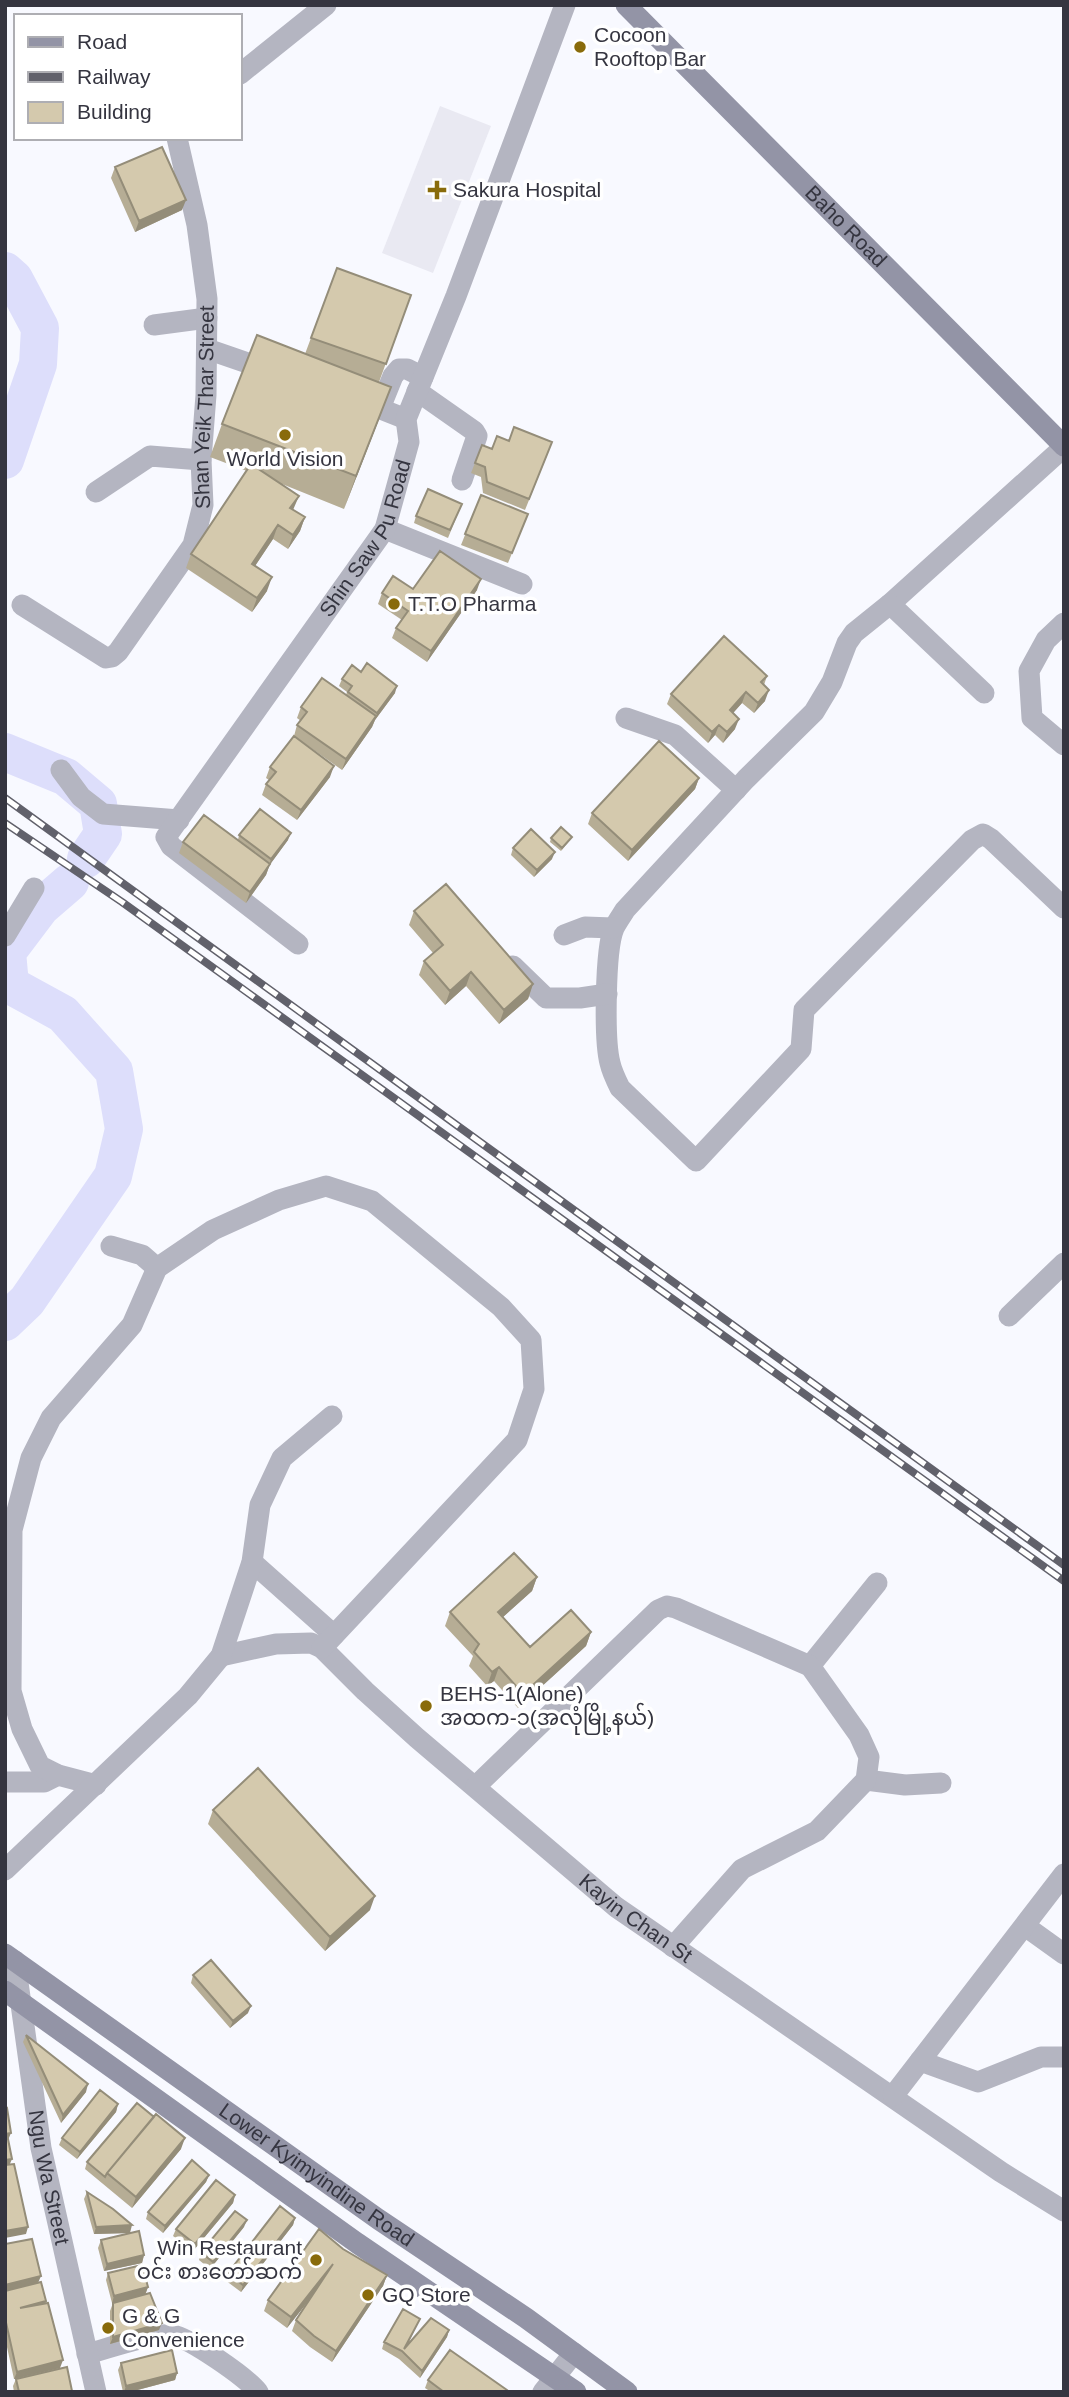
<svg xmlns="http://www.w3.org/2000/svg" width="1069" height="2397" viewBox="0 0 1069 2397" font-family="Helvetica,'Noto Sans Myanmar',sans-serif">
<style>
.built{fill:#e9e9f2}
.lines{fill:none;stroke-linecap:round;stroke-linejoin:round}
.river{stroke:#dddefb;stroke-width:38}
.minor{stroke:#b4b5c1;stroke-width:21}
.tertiary{stroke:#b4b5c1;stroke-width:21}
.secondary{stroke:#9394a6;stroke-width:21}
.rail-casing{stroke:#61616b;stroke-width:8}
.rail{stroke:#fff;stroke-width:5;stroke-dasharray:16;stroke-linecap:butt}
.wall{fill:#b6ad95}
.shaded-wall{fill:#948d79}
.building{fill:#d4c9ad;stroke:#948d79;stroke-width:2}
.poi-dot{fill:#896b0b;stroke:#fff;stroke-width:2.5}
.labels{text-anchor:middle;stroke-width:7;stroke-linejoin:round;paint-order:stroke}
.poi-label{font-size:21px;fill:#353540;stroke:#fff;text-anchor:start}
.street-label{font-size:21px;fill:#353540;stroke:#fff}
</style>
<rect width="100%" height="100%" fill="#f8f9ff"/>
<path class="built" d="M 440,106 L 491,126 L 433,273 L 382,253 Z"/>
<g class="lines">
<path class="river" d="M 5,271 L 14,279 L 40,328 L 38,364 L 5,460
M 5,752 L 66,777 L 98,804 L 103,834 L 86,859
M 5,1322 L 27,1301 L 113,1176 L 124,1129 L 114,1071 L 63,1014 L 10,985 L 7,952 L 41,907 L 70,882"/>
<g class="minor">
<path d="M 240,74 L 326,5"/>
<path d="M 154,325 L 207,318"/>
<path d="M 207,349 L 271,371"/>
<path d="M 417,391 L 474,431 L 477,436 L 462,480"/>
<path d="M 358,400 L 406,419"/>
<path d="M 380,408 L 393,376 L 399,369 L 407,369 L 423,377"/>
<path d="M 1064,447 L 890,604 L 854,633 L 847,643 L 832,682 L 814,712 L 746,779 L 625,910 C 622,915 617,922 614,928 C 605,949 604,1040 610,1063 C 612,1072 616,1080 620,1088 L 696,1161 L 801,1049 L 804,1010 L 972,840 L 983,834 L 991,839 L 1064,908"/>
<path d="M 96,492 L 150,456 L 201,460"/>
<path d="M 385,529 L 522,584"/>
<path d="M 890,604 L 984,693"/>
<path id="s1" d="M 22,605 L 106,658 L 112,657 L 118,652 L 193,545 L 203,505 L 201,460 L 206,395 L 207,299 L 197,225 L 177,138"/>
<path d="M 1064,623 L 1046,640 L 1029,671 L 1032,718 L 1064,745"/>
<path d="M 626,718 L 675,735 L 736,790"/>
<path d="M 61,770 L 81,797 L 103,814 L 179,820"/>
<path d="M 564,935 L 585,927 L 613,928"/>
<path d="M 5,936 L 34,888"/>
<path id="s2" d="M 298,944 L 171,846 L 166,837 L 385,529 L 409,442 L 406,419 L 456,296 L 565,5"/>
<path d="M 513,966 L 546,998 L 580,998 L 607,994"/>
<path d="M 111,1246 L 142,1255 L 157,1268"/>
<path d="M 1009,1316 L 1064,1263"/>
<path d="M 252,1562 L 334,1635"/>
<path id="s3" d="M 221,1656 L 276,1644 L 311,1643 L 322,1648 L 365,1691 L 417,1738 L 616,1907 L 1001,2172 L 1064,2211"/>
<path d="M 810,1666 L 877,1583"/>
<path d="M 866,1780 L 905,1785 L 941,1783"/>
<path d="M 5,1782 L 44,1782 L 58,1775"/>
<path d="M 96,1785 L 58,1775 L 40,1766 L 22,1729 L 11,1691 L 12,1530 L 31,1458 L 51,1418 L 132,1325 L 157,1268 L 213,1230 L 279,1200 L 326,1186 L 372,1201 L 501,1307 L 531,1340 L 534,1389 L 517,1440 L 322,1648"/>
<path d="M 476,1786 L 658,1610 L 667,1606 L 676,1608 L 810,1666 L 859,1735 L 869,1757 L 866,1780 L 817,1831 L 742,1869 L 673,1947"/>
<path d="M 5,1870 L 188,1696 L 221,1656 L 252,1562 L 260,1505 L 282,1458 L 332,1416"/>
<path d="M 1025,1926 L 1064,1954"/>
<path d="M 920,2061 L 978,2082 L 1041,2057 L 1064,2057"/>
<path d="M 893,2096 L 1064,1874"/>
<path d="M 87,2354 C 107,2349 152,2332 172,2335 C 190,2338 246,2377 258,2392"/>
<path d="M 543,2392 L 574,2353"/>
</g>
<path class="tertiary" id="s4" d="M 15,1961 L 41,2148 L 96,2392"/>
<g class="secondary">
<path id="s5" d="M 626,5 L 1064,446"/>
<path id="s6" d="M 5,1954 L 378,2219 L 526,2318 L 627,2392"/>
<path d="M 5,1991 L 357,2243 L 576,2392"/>
</g>
<defs>
<path id="rail" d="M 5,798 L 1064,1565
M 5,823 L 122,902 L 1064,1581"/>
</defs>
<use href="#rail" class="rail-casing"/>
<use href="#rail" class="rail"/>
</g>
<path class="wall" d="M 115,167 L 182,210 L 135,232 L 111,178 Z
M 337,268 L 411,295 L 379,382 L 379,419 L 344,509 L 282,484 L 293,510 L 305,517 L 300,531 L 288,549 L 273,539 L 255,566 L 267,591 L 252,612 L 186,568 L 191,554 L 247,471 L 210,457 L 222,424 L 305,354 Z
M 509,441 L 548,453 L 525,510 L 483,493 L 481,477 L 471,473 L 482,445 L 492,449 Z
M 481,495 L 528,514 L 508,563 L 461,545 Z
M 459,511 L 448,538 L 414,523 L 416,516 Z
M 413,589 L 477,590 L 427,662 L 392,638 L 396,628 L 402,620 L 378,604 L 382,593 Z
M 361,672 L 395,693 L 375,720 L 372,727 L 342,770 L 294,736 L 297,725 L 301,721 L 297,718 L 301,707 L 346,695 L 347,692 L 339,686 L 342,679 Z
M 767,676 L 764,685 L 765,701 L 754,713 L 742,703 L 733,713 L 735,729 L 723,743 L 715,735 L 708,743 L 667,704 L 671,694 Z
M 270,767 L 330,777 L 297,820 L 262,795 L 266,784 L 269,780 L 266,778 Z
M 699,778 L 695,789 L 628,861 L 588,824 L 592,813 Z
M 239,835 L 288,840 L 270,864 L 266,875 L 246,903 L 179,853 L 183,842 L 238,840 Z
M 551,838 L 570,840 L 561,851 L 550,842 Z
M 513,848 L 552,859 L 534,877 L 511,855 Z
M 414,911 L 533,984 L 528,999 L 499,1024 L 466,986 L 445,1005 L 419,975 L 424,961 L 433,953 L 409,925 Z
M 537,1577 L 532,1591 L 503,1617 L 530,1647 L 591,1632 L 586,1646 L 518,1708 L 494,1681 L 487,1686 L 469,1666 L 473,1656 L 445,1626 L 450,1612 Z
M 213,1810 L 370,1910 L 325,1951 L 208,1824 Z
M 193,1975 L 248,2013 L 230,2028 L 191,1983 Z
M 26,2035 L 86,2092 L 61,2123 L 23,2042 Z
M 118,2104 L 116,2112 L 77,2159 L 59,2145 L 62,2138 Z
M 181,2149 L 132,2208 L 85,2169 L 87,2162 Z
M 209,2175 L 206,2182 L 163,2233 L 146,2219 L 148,2212 Z
M 87,2192 L 130,2233 L 94,2234 L 84,2199 Z
M 235,2195 L 233,2203 L 193,2251 L 173,2236 L 176,2229 Z
M 295,2218 L 293,2225 L 241,2292 L 225,2280 L 228,2273 Z
M 244,2227 L 210,2269 L 199,2260 L 201,2252 Z
M 101,2240 L 144,2255 L 142,2263 L 104,2271 L 98,2248 Z
M 5,2244 L 39,2283 L 46,2301 L 45,2304 L 60,2368 L 14,2379 L 5,2338 Z
M 343,2249 L 387,2275 L 383,2286 L 332,2362 L 310,2347 L 292,2331 L 296,2320 L 308,2301 L 287,2328 L 264,2311 L 268,2300 Z
M 108,2273 L 148,2287 L 145,2295 L 112,2303 L 106,2280 Z
M 113,2303 L 159,2330 L 110,2344 L 110,2311 Z
M 420,2319 L 408,2344 L 449,2330 L 447,2337 L 420,2378 L 399,2359 L 382,2349 L 384,2342 Z
M 121,2363 L 177,2373 L 175,2380 L 130,2392 L 123,2392 L 118,2370 Z
M 16,2379 L 72,2391 L 72,2392 L 14,2392 L 13,2386 Z
M 428,2380 L 507,2392 L 431,2392 L 425,2388 Z"/>
<path class="shaded-wall" d="M 186,200 L 182,210 L 135,232 L 139,221 Z
M 391,387 L 379,419 L 344,509 L 356,476 Z
M 299,496 L 293,510 L 290,508 Z
M 305,517 L 300,531 L 288,549 L 293,535 Z
M 278,525 L 273,539 L 247,578 L 252,564 Z
M 272,577 L 267,591 L 252,612 L 257,598 Z
M 481,579 L 477,590 L 427,662 L 431,651 Z
M 397,686 L 395,693 L 375,720 L 372,727 L 342,770 L 346,759 L 376,717 L 377,713 Z
M 769,690 L 765,701 L 754,713 L 758,703 Z
M 746,692 L 742,703 L 726,721 L 730,710 Z
M 739,719 L 735,729 L 723,743 L 727,732 Z
M 719,725 L 715,735 L 708,743 L 712,732 Z
M 334,766 L 330,777 L 297,820 L 301,810 Z
M 699,778 L 695,789 L 628,861 L 632,850 Z
M 291,833 L 288,840 L 269,866 L 271,859 Z
M 555,852 L 552,859 L 534,877 L 537,870 Z
M 270,864 L 266,875 L 246,903 L 250,892 Z
M 471,972 L 466,986 L 445,1005 L 450,991 Z
M 533,984 L 528,999 L 499,1024 L 504,1010 Z
M 537,1577 L 532,1591 L 493,1626 L 498,1612 Z
M 591,1632 L 586,1646 L 518,1708 L 523,1694 Z
M 499,1667 L 494,1681 L 487,1686 L 492,1672 Z
M 375,1896 L 370,1910 L 325,1951 L 330,1937 Z
M 251,2006 L 248,2013 L 230,2028 L 233,2021 Z
M 88,2084 L 86,2092 L 61,2123 L 63,2115 Z
M 118,2104 L 116,2112 L 77,2159 L 80,2152 Z
M 11,2133 L 8,2140 L 5,2141 L 5,2134 Z
M 185,2138 L 181,2149 L 132,2208 L 136,2197 Z
M 12,2159 L 9,2166 L 5,2167 L 5,2160 Z
M 209,2175 L 206,2182 L 163,2233 L 165,2226 Z
M 235,2195 L 233,2203 L 193,2251 L 195,2244 Z
M 295,2218 L 293,2225 L 241,2292 L 243,2285 Z
M 247,2220 L 244,2227 L 210,2269 L 213,2262 Z
M 132,2225 L 130,2233 L 94,2234 L 96,2227 Z
M 28,2227 L 26,2234 L 5,2238 L 5,2231 Z
M 144,2255 L 142,2263 L 104,2271 L 107,2264 Z
M 333,2264 L 329,2275 L 287,2328 L 291,2317 Z
M 387,2275 L 383,2286 L 332,2362 L 336,2351 Z
M 41,2276 L 38,2283 L 5,2291 L 5,2285 Z
M 148,2287 L 145,2295 L 112,2303 L 114,2296 Z
M 162,2323 L 159,2330 L 110,2344 L 113,2337 Z
M 449,2330 L 447,2337 L 420,2378 L 422,2371 Z
M 63,2360 L 60,2368 L 14,2379 L 17,2372 Z
M 177,2373 L 175,2380 L 130,2392 L 124,2392 L 126,2386 Z"/>
<path class="building" d="M 162,147 L 186,200 L 139,221 L 115,167 Z
M 337,268 L 411,295 L 386,364 L 311,338 Z
M 257,335 L 391,387 L 356,476 L 222,424 Z
M 514,427 L 552,442 L 529,499 L 487,482 L 485,467 L 475,463 L 482,445 L 492,449 L 497,436 L 509,441 Z
M 251,464 L 299,496 L 290,508 L 305,517 L 293,535 L 278,525 L 252,564 L 272,577 L 257,598 L 191,554 Z
M 428,489 L 462,504 L 450,530 L 416,516 Z
M 481,495 L 528,514 L 512,553 L 465,534 Z
M 440,551 L 481,579 L 431,651 L 396,628 L 408,611 L 382,593 L 393,576 L 413,589 Z
M 724,636 L 767,676 L 761,682 L 769,690 L 758,703 L 746,692 L 730,710 L 739,719 L 727,732 L 719,725 L 712,732 L 671,694 Z
M 367,663 L 397,686 L 377,713 L 348,692 L 352,686 L 342,679 L 352,665 L 361,672 Z
M 322,678 L 376,716 L 346,759 L 297,725 L 307,712 L 301,707 Z
M 294,736 L 334,766 L 301,810 L 266,784 L 276,772 L 270,767 Z
M 659,741 L 699,778 L 632,850 L 592,813 Z
M 260,809 L 291,833 L 271,859 L 239,835 Z
M 204,815 L 270,864 L 250,892 L 183,842 Z
M 561,827 L 572,837 L 562,848 L 551,838 Z
M 531,829 L 555,852 L 537,870 L 513,848 Z
M 446,884 L 533,984 L 504,1010 L 471,972 L 450,991 L 424,961 L 443,945 L 414,911 Z
M 514,1553 L 537,1577 L 498,1612 L 530,1647 L 571,1610 L 591,1632 L 523,1694 L 499,1667 L 492,1672 L 474,1652 L 479,1644 L 450,1612 Z
M 258,1768 L 375,1896 L 330,1937 L 213,1810 Z
M 211,1960 L 251,2006 L 233,2021 L 193,1975 Z
M 26,2035 L 88,2084 L 63,2115 Z
M 100,2090 L 118,2104 L 80,2152 L 62,2138 Z
M 137,2103 L 154,2117 L 107,2173 L 105,2177 L 87,2162 Z
M 7,2108 L 11,2133 L 5,2134 L 5,2109 Z
M 156,2114 L 185,2138 L 136,2197 L 107,2173 Z
M 5,2139 L 8,2139 L 12,2159 L 5,2160 Z
M 192,2160 L 209,2175 L 165,2226 L 148,2212 Z
M 14,2164 L 28,2227 L 5,2231 L 5,2165 Z
M 216,2180 L 235,2195 L 195,2244 L 176,2229 Z
M 87,2192 L 113,2209 L 132,2225 L 96,2227 Z
M 280,2206 L 295,2218 L 243,2285 L 228,2273 Z
M 235,2211 L 247,2220 L 213,2262 L 201,2252 Z
M 319,2229 L 343,2249 L 387,2275 L 336,2351 L 314,2336 L 296,2320 L 333,2264 L 291,2317 L 268,2300 Z
M 139,2231 L 144,2255 L 107,2264 L 101,2240 Z
M 32,2239 L 41,2276 L 5,2285 L 5,2244 Z
M 142,2265 L 148,2287 L 114,2296 L 108,2273 Z
M 41,2282 L 46,2301 L 20,2308 L 48,2303 L 63,2360 L 17,2372 L 5,2318 L 5,2291 Z
M 150,2293 L 162,2323 L 113,2337 L 113,2303 Z
M 403,2309 L 420,2319 L 404,2349 L 431,2318 L 449,2330 L 422,2371 L 402,2351 L 384,2342 Z
M 172,2350 L 177,2373 L 126,2386 L 121,2363 Z
M 450,2350 L 507,2390 L 506,2392 L 444,2392 L 428,2380 Z
M 67,2367 L 72,2391 L 67,2392 L 19,2392 L 16,2379 Z"/>
<g class="poi-dot">
<circle cx="580" cy="47" r="7"/>
<path d="M433.5 179.5h7v7h7v7h-7v7h-7v-7h-7v-7h7z"/>
<circle cx="285" cy="435" r="7"/>
<circle cx="394" cy="604" r="7"/>
<circle cx="426" cy="1706" r="7"/>
<circle cx="316" cy="2260" r="7"/>
<circle cx="368" cy="2295" r="7"/>
<circle cx="108" cy="2328" r="7"/>
</g>
<g class="labels">
<g class="poi-label">
<text x="594" y="42">Cocoon<tspan x="594" dy="24">Rooftop Bar</tspan></text>
<text x="453" y="197">Sakura Hospital</text>
<text x="285" y="466" text-anchor="middle">World Vision</text>
<text x="408" y="611">T.T.O Pharma</text>
<text x="440" y="1701">BEHS-1(Alone)<tspan x="440" dy="24">အထက-၁(အလုံမြို့နယ်)</tspan></text>
<text x="302" y="2255" text-anchor="end">Win Restaurant<tspan x="302" dy="24">ဝင်း စားတော်ဆက်</tspan></text>
<text x="382" y="2302">GQ Store</text>
<text x="122" y="2323">G &amp; G<tspan x="122" dy="24">Convenience</tspan></text>
</g>
<g class="street-label">
<text dy="7" stroke="none"><textPath href="#s5" startOffset="312">Baho Road</textPath></text>
<text dy="7" stroke="none"><textPath href="#s1" startOffset="383">Shan Yeik Thar Street</textPath></text>
<text dy="7" stroke="none"><textPath href="#s2" startOffset="532">Shin Saw Pu Road</textPath></text>
<text dy="7" stroke="none"><textPath href="#s3" startOffset="518">Kayin Chan St</textPath></text>
<text dy="7" stroke="none"><textPath href="#s6" startOffset="382">Lower Kyimyindine Road</textPath></text>
<text dy="7" stroke="none"><textPath href="#s4" startOffset="219">Ngu Wa Street</textPath></text>
</g>
</g>
<rect width="1069" height="2397" fill="none" stroke="#353540" stroke-width="14"/>
<rect x="14" y="14" width="228" height="126" fill="#ffffff" stroke="#aeaeb3" stroke-width="2"/>
<rect x="28" y="37" width="35" height="10" fill="#9394a6" stroke="#aeaeb3" stroke-width="2"/>
<text x="77" y="49" font-size="21" fill="#353540">Road</text>
<rect x="28" y="72" width="35" height="10" fill="#61616b" stroke="#aeaeb3" stroke-width="2"/>
<text x="77" y="84" font-size="21" fill="#353540">Railway</text>
<rect x="28" y="102" width="35" height="21" fill="#d4c9ad" stroke="#aeaeb3" stroke-width="2"/>
<text x="77" y="119" font-size="21" fill="#353540">Building</text>
</svg>
